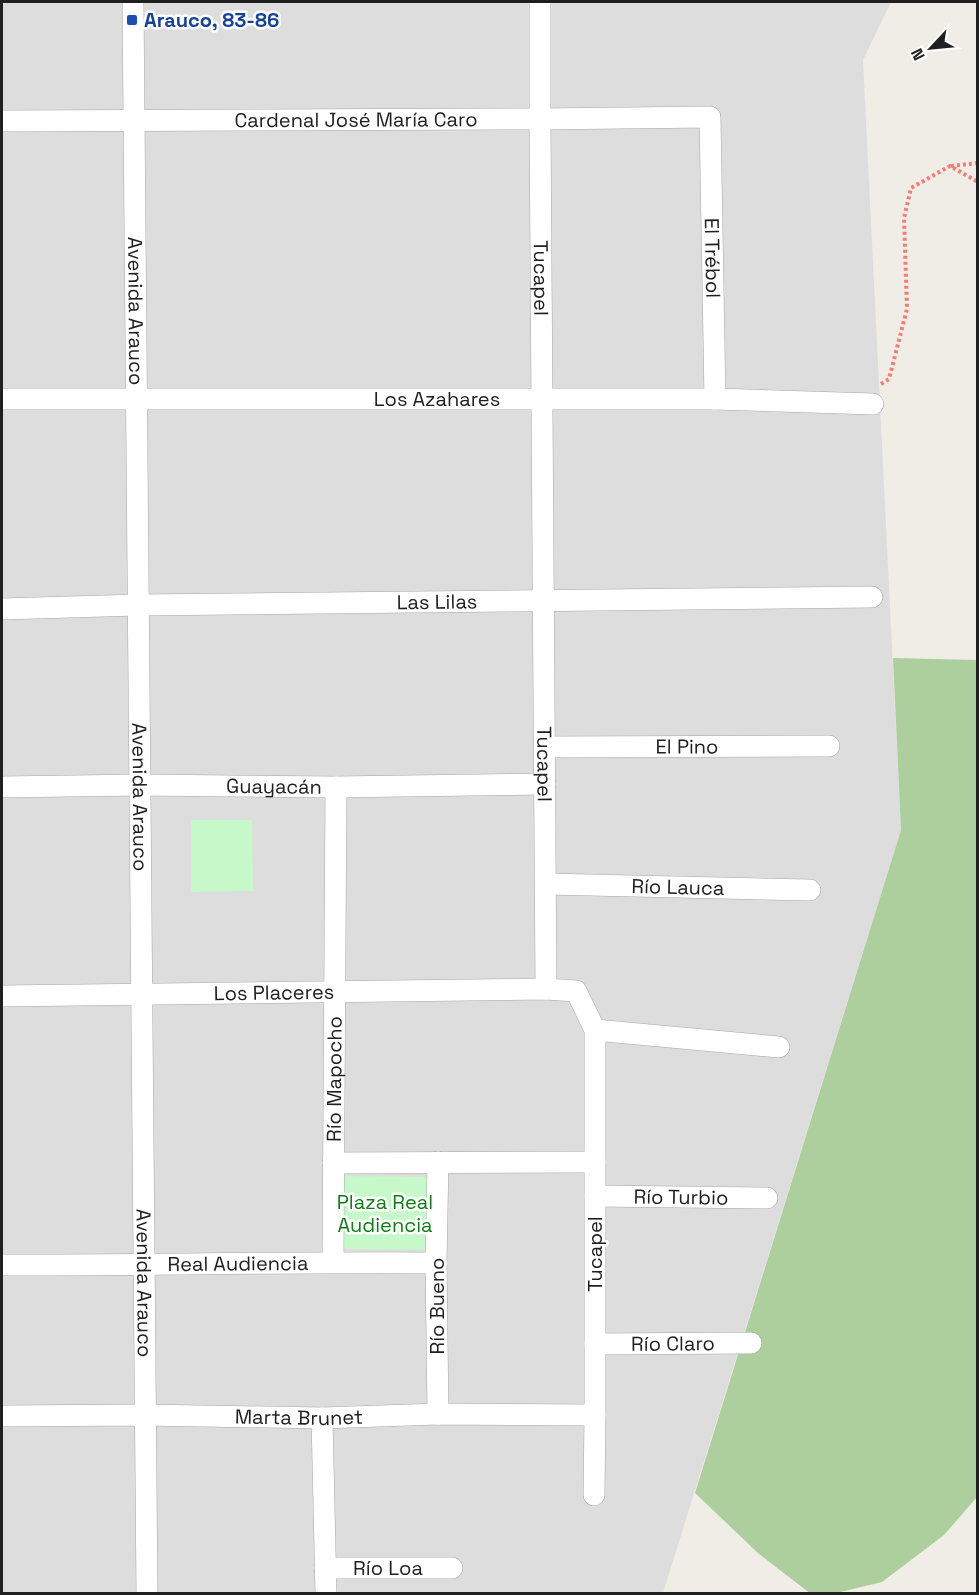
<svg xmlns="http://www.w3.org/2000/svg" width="979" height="1595" viewBox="0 0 979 1595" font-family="'Space Grotesk',sans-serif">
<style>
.residential{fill:#dedddd}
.forest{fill:#adce9d}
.park{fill:#c6f8c9}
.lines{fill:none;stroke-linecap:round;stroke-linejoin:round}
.street-casing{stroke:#a7a7a7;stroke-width:22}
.path{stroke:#f67c72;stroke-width:4;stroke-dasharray:3 3;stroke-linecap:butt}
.street{stroke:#fff;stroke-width:21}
.transit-dot{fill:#1a4fb4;stroke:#fff;stroke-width:2}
.labels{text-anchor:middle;stroke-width:5;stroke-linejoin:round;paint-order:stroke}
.transit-label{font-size:20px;font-weight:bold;fill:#164399;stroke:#fff;text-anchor:start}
.street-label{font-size:20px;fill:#202020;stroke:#fff}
.park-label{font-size:20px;fill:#0f7d15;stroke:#fff}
</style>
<rect width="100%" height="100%" fill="#f0ede7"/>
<path class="residential" d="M 2,2 L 891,2 L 863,60 L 901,830 L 663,1593 L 2,1594 Z"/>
<path class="forest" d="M 893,658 L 977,660 L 977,1497 L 944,1535 L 882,1582 L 836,1593 L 811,1594 L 759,1554 L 695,1493 L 901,830 Z"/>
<path class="park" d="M 191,820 L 252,820 L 253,891 L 191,892 Z
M 343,1176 L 428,1177 L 427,1250 L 342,1249 Z"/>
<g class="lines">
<defs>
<g id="street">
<path id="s1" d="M 133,2 L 147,1594"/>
<path id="s2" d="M 540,2 L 540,119 L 546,989"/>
<path id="s3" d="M 2,121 L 540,119 L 710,117 L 715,399"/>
<path id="s4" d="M 2,399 L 715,399 L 873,404"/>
<path id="s5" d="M 2,609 L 138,605 L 872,597"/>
<path id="s6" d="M 545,747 L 829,746"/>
<path id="s7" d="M 2,787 L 140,785 L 336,787 L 545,784"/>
<path id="s8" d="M 546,884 L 810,890"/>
<path id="s9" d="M 2,996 L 546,989 L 576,991 L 595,1030 L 595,1415 L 594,1495"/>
<path d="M 595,1030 L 779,1047"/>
<path d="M 333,1163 L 595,1162"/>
<path id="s10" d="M 595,1196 L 767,1198"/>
<path id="s11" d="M 333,1262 L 336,787"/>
<path id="s12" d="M 2,1265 C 146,1265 291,1262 436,1263"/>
<path id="s13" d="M 595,1344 L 751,1343"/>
<path d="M 438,1414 L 436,1263 L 438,1162"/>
<path id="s14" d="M 2,1416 L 145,1415 L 322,1418 L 438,1414 L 595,1415"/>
<path d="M 322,1418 L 326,1594"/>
<path id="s15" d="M 325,1568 L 452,1568"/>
</g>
</defs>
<use href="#street" class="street-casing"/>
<path class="path" d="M 951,166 L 978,163
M 881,384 L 889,379 L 907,309 L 904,218 L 911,188 L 950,166 L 978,182"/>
<use href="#street" class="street"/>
</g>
<rect class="transit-dot" x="126" y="14" width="12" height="12" rx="3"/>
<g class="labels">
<g class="transit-label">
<text x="144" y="27">Arauco, 83-86</text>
</g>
<g class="street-label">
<text dy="7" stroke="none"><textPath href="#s3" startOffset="354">Cardenal José María Caro</textPath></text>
<text dy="7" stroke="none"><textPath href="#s3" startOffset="849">El Trébol</textPath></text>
<text dy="7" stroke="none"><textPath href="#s2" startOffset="276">Tucapel</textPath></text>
<text dy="7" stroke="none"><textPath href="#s1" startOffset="309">Avenida Arauco</textPath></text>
<text dy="7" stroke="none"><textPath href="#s4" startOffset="435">Los Azahares</textPath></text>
<text dy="7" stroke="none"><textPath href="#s5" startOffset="435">Las Lilas</textPath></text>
<text dy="7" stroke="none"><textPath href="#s6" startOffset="142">El Pino</textPath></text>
<text dy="7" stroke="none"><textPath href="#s2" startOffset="762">Tucapel</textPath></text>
<text dy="7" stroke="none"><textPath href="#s7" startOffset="272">Guayacán</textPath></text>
<text dy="7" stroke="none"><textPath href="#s1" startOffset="795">Avenida Arauco</textPath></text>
<text dy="7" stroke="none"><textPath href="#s8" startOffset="132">Río Lauca</textPath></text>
<text dy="7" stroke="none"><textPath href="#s9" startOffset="272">Los Placeres</textPath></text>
<text dy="7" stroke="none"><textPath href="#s11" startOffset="183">Río Mapocho</textPath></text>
<text dy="7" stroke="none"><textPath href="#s10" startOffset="86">Río Turbio</textPath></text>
<text transform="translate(595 1254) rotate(-90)" y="7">Tucapel</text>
<text dy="7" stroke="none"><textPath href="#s12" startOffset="236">Real Audiencia</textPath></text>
<text dy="7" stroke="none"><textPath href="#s1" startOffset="1281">Avenida Arauco</textPath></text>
<text transform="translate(437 1306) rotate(-90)" y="7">Río Bueno</text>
<text dy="7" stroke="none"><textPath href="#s13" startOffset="78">Río Claro</textPath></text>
<text dy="7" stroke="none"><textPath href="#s14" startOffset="297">Marta Brunet</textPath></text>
<text dy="7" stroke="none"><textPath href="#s15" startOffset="63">Río Loa</textPath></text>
</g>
<g class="park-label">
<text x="385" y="1209">Plaza Real<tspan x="385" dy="23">Audiencia</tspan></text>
</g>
</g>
<rect width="979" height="1595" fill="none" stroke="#202020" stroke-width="6"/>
<g transform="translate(931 48) rotate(244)" stroke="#ffffff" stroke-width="4.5" paint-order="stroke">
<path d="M0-4.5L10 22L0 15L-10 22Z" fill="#202020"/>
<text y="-9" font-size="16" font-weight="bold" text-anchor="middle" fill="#202020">N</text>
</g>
</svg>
